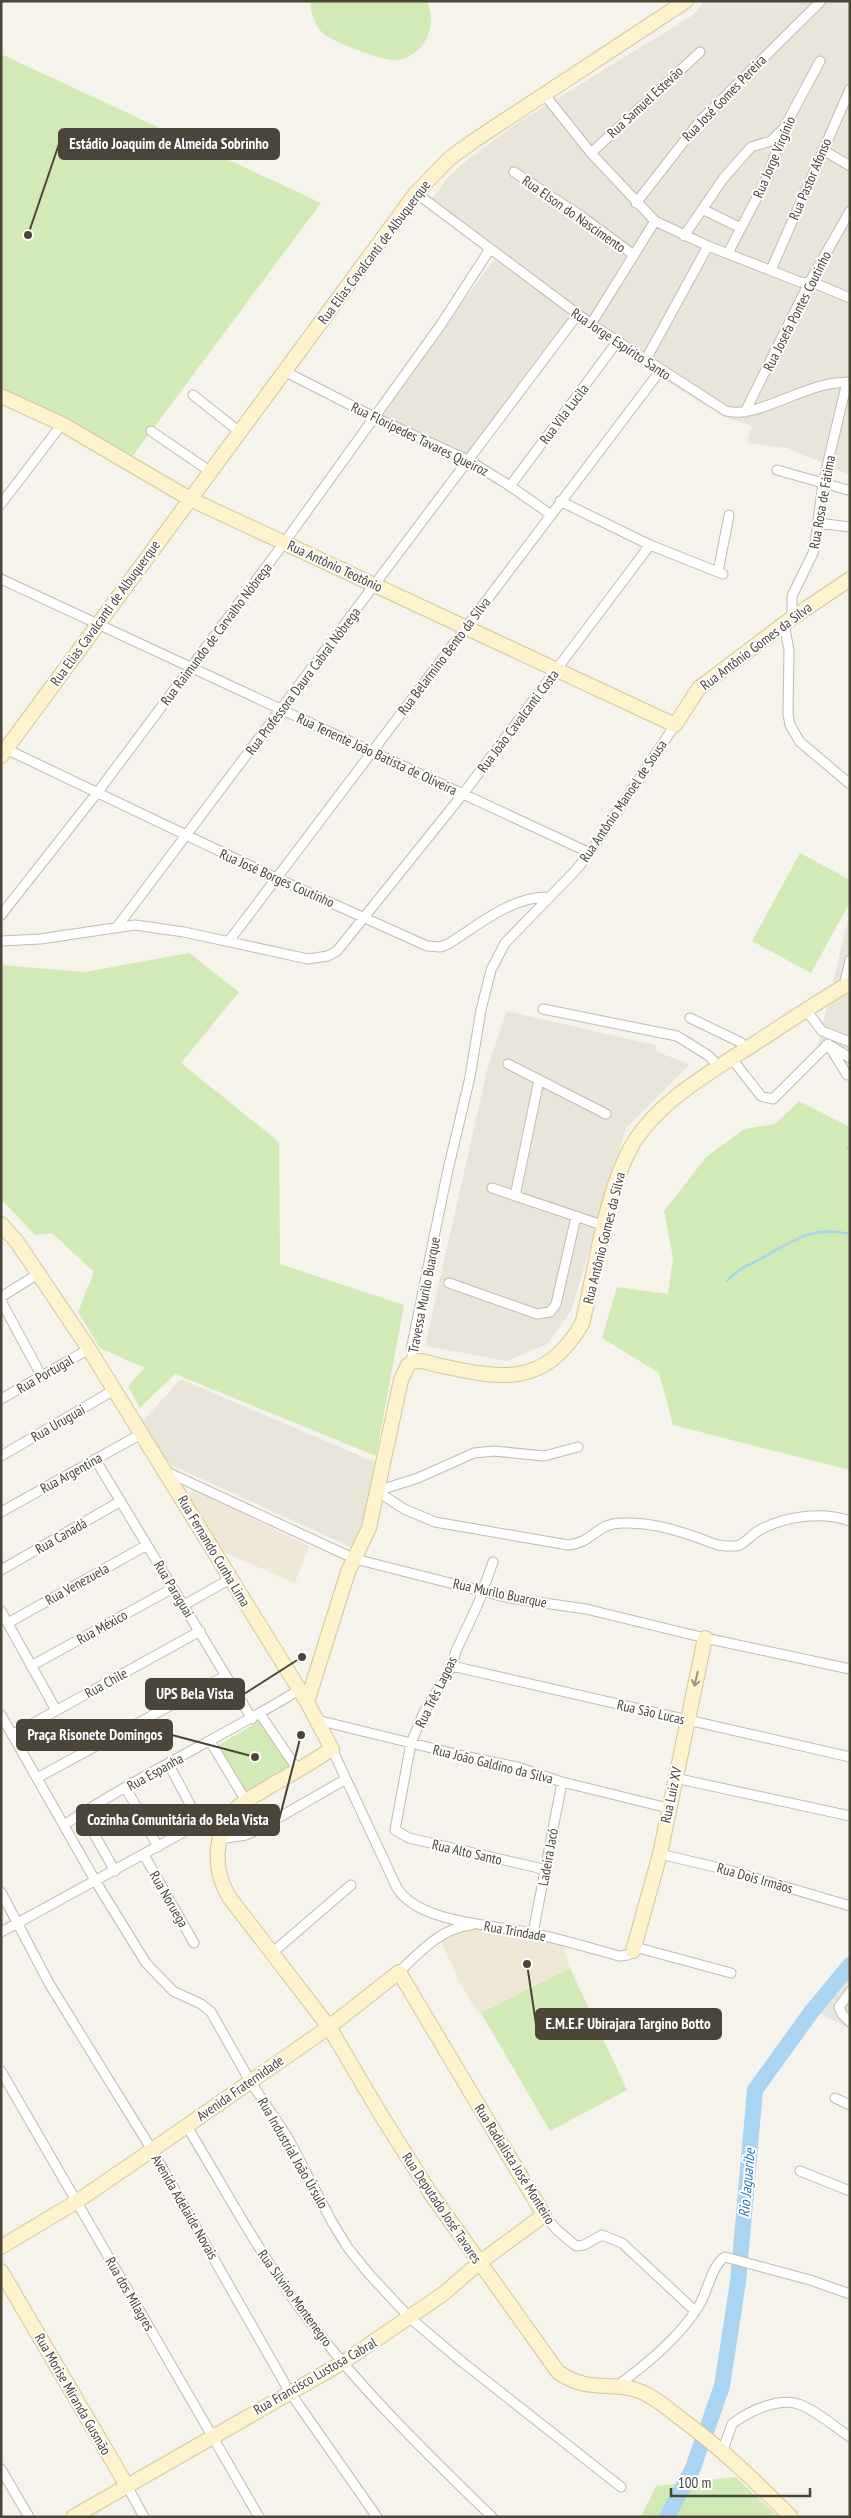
<svg xmlns="http://www.w3.org/2000/svg" width="851" height="2518" viewBox="0 0 851 2518" font-family="'PT Sans Narrow',sans-serif">
<style>
.residential{fill:#eae5da}
.education{fill:#efe8d6}
.green{fill:#d2eab5}
.lines{fill:none;stroke-linecap:round;stroke-linejoin:round}
.stream{stroke:#a9d4f2;stroke-width:2.5}
.river{stroke:#a9d4f2;stroke-width:16}
.street-casing{stroke:#c2bbae;stroke-width:11}
.secondary-casing{stroke:#d6c79b;stroke-width:16}
.street{stroke:#fff;stroke-width:9}
.secondary{stroke:#fff3cd;stroke-width:14}
.oneway{stroke:#9c937c}
.labels{text-anchor:middle;stroke-width:4;stroke-linejoin:round;paint-order:stroke}
.street-label{font-size:14px;fill:#4b4439;stroke:#fff}
.water-label{font-size:15px;font-style:italic;fill:#2e7ab2;stroke:#fff}
.leader{fill:none;stroke:#4b4439;stroke-width:2}
.callout-dot{fill:#4b4439;stroke:#fff;stroke-width:2}
.callout{fill:#4b4439;stroke:#4b4439;stroke-width:2}
.callout-label{font-size:15px;text-anchor:middle;font-weight:bold;fill:#fff}
</style>
<rect width="100%" height="100%" fill="#f6f3ec"/>
<path class="residential" d="M 705,1 L 850,1 L 850,475 L 788,448 L 747,443 L 752,426 L 722,416 L 655,374 L 575,318 L 466,462 L 374,417 L 498,255 L 431,200 L 449,176 L 471,157 L 516,124 L 693,15 Z
M 850,911 L 850,1059 L 818,1045 Z
M 507,1011 L 655,1045 L 657,1052 L 690,1064 L 626,1128 L 571,1311 L 547,1344 L 507,1361 L 425,1346 L 487,1070 Z
M 181,1379 L 377,1463 L 362,1528 L 353,1548 L 171,1465 L 141,1423 Z
M 850,1966 L 850,2029 L 813,2010 Z"/>
<path class="education" d="M 194,1490 L 309,1546 L 295,1583 L 221,1551 L 187,1494 Z
M 462,1924 L 562,1940 L 570,1968 L 478,2014 L 462,1987 L 439,1937 Z"/>
<path class="green" d="M 310,1 L 427,1 C 439,26 423,60 393,60 C 380,60 337,43 325,35 C 315,27 311,14 310,1 Z
M 1,54 L 321,203 L 132,457 L 1,393 Z
M 800,853 L 850,880 L 850,902 L 811,973 L 752,941 Z
M 189,953 L 239,992 L 181,1063 L 279,1142 L 280,1264 L 404,1305 L 376,1456 L 175,1374 L 140,1408 L 128,1386 L 145,1368 L 100,1348 L 78,1312 L 94,1272 L 52,1233 L 35,1235 L 1,1199 L 1,965 L 85,972 Z
M 799,1101 L 850,1127 L 850,1470 L 673,1425 L 659,1373 L 602,1338 L 617,1287 L 668,1294 L 673,1258 L 664,1211 L 707,1156 L 745,1129 L 775,1124 Z
M 261,1720 L 291,1769 L 248,1795 L 219,1745 Z
M 570,1968 L 627,2090 L 550,2131 L 481,2013 Z
M 736,2477 L 778,2517 L 641,2517 L 656,2486 Z"/>
<g class="lines">
<path class="stream" d="M 847,1148 L 850,1148
M 727,1281 C 739,1268 747,1266 762,1258 C 793,1241 812,1225 850,1234"/>
<path class="river" d="M 707,2429 L 722,2386 L 738,2282 L 755,2090 L 812,2011 L 850,1965
M 667,2517 L 693,2468 L 702,2442"/>
<defs>
<path id="street" d="M 544,94 L 591,153 L 655,221 L 708,246 L 800,282 L 819,285 L 850,298
M 823,150 L 850,166
M 591,153 L 700,52
M 514,172 L 581,216 L 634,255
M 416,193 L 591,324 L 726,411 C 759,420 811,378 850,383
M 636,203 L 700,121 L 821,1
M 702,209 L 741,228
M 684,236 L 723,179 L 751,147 L 771,141 L 782,130
M 728,253 L 767,178 L 784,128 L 820,61
M 771,270 L 850,89
M 591,324 L 655,221
M 645,361 L 708,246
M 286,372 L 374,417 L 468,460 L 510,486 L 550,514
M 193,395 L 241,433
M 745,412 L 809,283 L 850,211
M 151,431 L 211,472
M 777,470 L 848,490
M 510,486 L 617,342
M 560,501 L 650,545 L 723,574
M 1,504 L 62,424
M 818,523 L 850,527
M 718,572 L 729,515
M 1,579 L 590,853
M 792,618 L 792,596 L 814,551 L 823,483 L 847,382
M 784,624 L 789,650 L 788,714 L 790,725 L 800,742 L 850,784
M 6,749 L 276,878 L 427,946 L 440,947 L 448,944 C 479,925 511,896 550,897
M 1,915 L 97,793 L 284,543 L 442,323 L 490,249
M 117,927 L 578,314
M 1,941 L 40,939 L 135,925 L 184,932 L 308,959 L 328,956 L 337,951 L 463,794 L 650,545
M 229,941 L 660,371
M 844,986 L 850,960
M 543,1009 L 677,1036 L 709,1056 L 719,1067
M 806,1010 L 822,1031 L 850,1042
M 690,1018 L 740,1042 L 747,1049
M 831,1046 L 850,1058
M 732,1059 L 761,1096 L 773,1099 L 828,1044 L 847,1075
M 508,1064 L 606,1114
M 492,1188 L 605,1226
M 515,1196 L 539,1080
M 449,1283 L 537,1314 L 550,1312 L 556,1304 L 576,1217
M 1,1297 L 38,1274
M 1,1301 L 41,1375
M 412,1362 L 412,1345 L 447,1174 L 470,1077 L 481,1010 L 491,970 L 505,943 L 575,871 L 590,853 L 675,725
M 1,1399 L 89,1349
M 1,1456 L 114,1390
M 95,1459 L 252,1719
M 165,1471 L 355,1559 L 509,1598 L 586,1609 L 705,1638 L 850,1669
M 377,1491 L 404,1509 L 435,1522 L 568,1545 C 593,1543 596,1523 622,1523 C 647,1522 669,1528 693,1536 C 712,1542 715,1547 736,1546 C 744,1545 751,1535 758,1531 C 784,1516 822,1511 850,1521
M 377,1491 L 418,1478 L 474,1453 L 494,1451 L 544,1456 L 578,1447
M 1,1512 L 141,1434
M 493,1562 L 478,1604 L 456,1651 L 452,1666 L 424,1712 L 411,1743 L 395,1830 L 409,1838 L 547,1870
M 1,1570 L 121,1501
M 184,1605 L 230,1579
M 1,1611 L 56,1710
M 8,1623 L 147,1545
M 31,1666 L 173,1588
M 452,1666 L 850,1757
M 260,1714 L 298,1770
M 1,1715 L 96,1882 L 146,1963 L 173,1991 L 201,2004 L 211,2012 L 250,2081 L 288,2138 L 332,2222 L 348,2248 L 369,2274 L 410,2318 L 461,2361 L 621,2487
M 317,1720 L 464,1756 L 517,1767 L 562,1782 L 668,1808
M 12,1735 L 200,1631
M 210,1741 L 246,1801
M 332,1749 L 397,1888 C 420,1924 493,1924 531,1933 C 561,1939 590,1948 619,1956 L 628,1955 L 633,1951
M 169,1765 L 200,1823
M 37,1778 L 225,1676
M 675,1778 L 850,1816
M 126,1788 L 158,1847
M 82,1813 L 115,1871
M 64,1825 C 139,1775 222,1737 299,1690
M 220,1839 L 246,1835 L 257,1830 L 346,1779
M 660,1854 L 732,1871 L 850,1906
M 144,1855 L 194,1943
M 1,1892 L 50,1985 L 152,2150 L 289,2391 L 377,2517
M 1,1932 L 224,1810 L 236,1810
M 533,1933 L 562,1782
M 635,1947 L 731,1973
M 272,1953 L 351,1885
M 399,1972 C 420,1952 441,1928 471,1925
M 850,1992 L 839,2007 L 842,2014 L 850,2022
M 1,2071 L 259,2517
M 835,2098 L 850,2105
M 186,2125 C 221,2182 252,2241 291,2296 C 348,2377 421,2448 492,2517
M 800,2171 L 850,2191
M 544,2215 L 557,2230 L 576,2246 L 584,2245 L 602,2235 L 622,2243 L 695,2311
M 617,2386 C 648,2363 680,2337 700,2304 C 707,2292 713,2263 725,2257 L 810,2280 L 850,2294
M 723,2450 L 732,2424 C 749,2411 780,2396 801,2405 C 818,2412 834,2426 850,2437
M 1,2469 L 29,2517
M 127,2486 L 144,2517"/>
<path id="secondary" d="M 1,396 L 62,424 L 190,499 L 675,725 L 699,688 L 792,618 L 850,579
M 1,756 L 416,193 L 450,158 L 475,140 L 686,1
M 1,1224 L 17,1242 L 89,1349 L 307,1702 L 332,1749 C 312,1762 292,1774 272,1785 C 260,1793 244,1800 234,1811 C 213,1836 213,1870 229,1897 L 329,2027 L 381,2115 L 431,2194 L 558,2372 C 592,2395 610,2379 642,2392 C 656,2398 668,2409 680,2418 C 721,2448 755,2481 791,2517
M 307,1702 L 348,1572 L 369,1528 L 401,1380 L 408,1365 C 417,1358 427,1362 437,1365 C 501,1379 544,1388 582,1324 C 596,1269 603,1206 627,1155 C 651,1104 711,1072 757,1042 C 788,1022 818,1001 850,983
M 633,1951 L 660,1854 L 705,1638
M 1,2247 L 76,2202 L 152,2150 L 329,2027 L 399,1972 L 544,2215 L 479,2263 L 443,2294 L 342,2363 L 73,2517
M 1,2271 L 127,2486"/>
</defs>
<use href="#street" class="street-casing"/>
<use href="#secondary" class="secondary-casing"/>
<use href="#street" class="street"/>
<use href="#secondary" class="secondary"/>
</g>
<defs><path id="oneway-shaft" d="M-6 0H5M1.5-3L5.5 0L1.5 3" fill="none" stroke-width="1.6" stroke-linecap="round" stroke-linejoin="round" transform="scale(1.25)"/></defs>
<use class="oneway" href="#oneway-shaft" transform="translate(696 1679) rotate(103)"/>
<g class="labels">
<g class="street-label">
<text transform="translate(724 98) rotate(-46)" y="5">Rua José Gomes Pereira</text>
<text transform="translate(645 102) rotate(-43)" y="5">Rua Samuel Estevão</text>
<text transform="translate(774 157) rotate(-67)" y="5">Rua Jorge Virgínio</text>
<text transform="translate(810 179) rotate(-67)" y="5">Rua Pastor Afonso</text>
<text transform="translate(574 214) rotate(35)" y="5">Rua Elson do Nascimento</text>
<text transform="translate(374 252) rotate(-53)" y="5">Rua Elias Cavalcanti de Albuquerque</text>
<text transform="translate(797 311) rotate(-63)" y="5">Rua Josefa Pontes Coutinho</text>
<text transform="translate(621 344) rotate(34)" y="5">Rua Jorge Espírito Santo</text>
<text transform="translate(564 414) rotate(-53)" y="5">Rua Vila Lucila</text>
<text transform="translate(420 439) rotate(26)" y="5">Rua Florípedes Tavares Queiroz</text>
<text transform="translate(822 502) rotate(-80)" y="5">Rua Rosa de Fátima</text>
<text transform="translate(335 566) rotate(25)" y="5">Rua Antônio Teotônio</text>
<text transform="translate(105 613) rotate(-54)" y="5">Rua Elias Cavalcanti de Albuquerque</text>
<text transform="translate(216 634) rotate(-53)" y="5">Rua Raimundo de Carvalho Nóbrega</text>
<text transform="translate(756 646) rotate(-37)" y="5">Rua Antônio Gomes da Silva</text>
<text transform="translate(444 656) rotate(-53)" y="5">Rua Belarmino Bento da Silva</text>
<text transform="translate(303 681) rotate(-53)" y="5">Rua Professora Daura Cabral Nóbrega</text>
<text transform="translate(518 721) rotate(-53)" y="5">Rua João Cavalcanti Costa</text>
<text transform="translate(377 754) rotate(25)" y="5">Rua Tenente João Batista de Oliveira</text>
<text transform="translate(623 801) rotate(-56)" y="5">Rua Antônio Manoel de Sousa</text>
<text transform="translate(277 878) rotate(24)" y="5">Rua José Borges Coutinho</text>
<text transform="translate(604 1238) rotate(-76)" y="5">Rua Antônio Gomes da Silva</text>
<text transform="translate(424 1295) rotate(-79)" y="5">Travessa Murilo Buarque</text>
<text transform="translate(45 1374) rotate(-30)" y="5">Rua Portugal</text>
<text transform="translate(58 1423) rotate(-30)" y="5">Rua Uruguai</text>
<text transform="translate(71 1473) rotate(-29)" y="5">Rua Argentina</text>
<text transform="translate(61 1536) rotate(-30)" y="5">Rua Canadá</text>
<text transform="translate(214 1551) rotate(59)" y="5">Rua Fernando Cunha Lima</text>
<text transform="translate(77 1584) rotate(-29)" y="5">Rua Venezuela</text>
<text transform="translate(174 1589) rotate(59)" y="5">Rua Paraguai</text>
<text transform="translate(500 1593) rotate(12)" y="5">Rua Murilo Buarque</text>
<text transform="translate(102 1627) rotate(-29)" y="5">Rua México</text>
<text transform="translate(106 1683) rotate(-29)" y="5">Rua Chile</text>
<text transform="translate(436 1692) rotate(-64)" y="5">Rua Três Lagoas</text>
<text transform="translate(651 1712) rotate(13)" y="5">Rua São Lucas</text>
<text transform="translate(493 1764) rotate(14)" y="5">Rua João Galdino da Silva</text>
<text transform="translate(155 1772) rotate(-29)" y="5">Rua Espanha</text>
<text transform="translate(671 1795) rotate(-78)" y="5">Rua Luiz XV</text>
<text transform="translate(467 1852) rotate(13)" y="5">Rua Alto Santo</text>
<text transform="translate(548 1857) rotate(-80)" y="5">Ladeira Jacó</text>
<text transform="translate(755 1878) rotate(16)" y="5">Rua Dois Irmãos</text>
<text transform="translate(169 1899) rotate(60)" y="5">Rua Noruega</text>
<text transform="translate(515 1931) rotate(10)" y="5">Rua Trindade</text>
<text transform="translate(240 2088) rotate(-35)" y="5">Avenida Fraternidade</text>
<text transform="translate(293 2153) rotate(60)" y="5">Rua Industrial João Úrsulo</text>
<text transform="translate(515 2164) rotate(58)" y="5">Rua Radialista José Monteiro</text>
<text transform="translate(185 2207) rotate(60)" y="5">Avenida Adelaide Novais</text>
<text transform="translate(442 2208) rotate(56)" y="5">Rua Deputado José Tavares</text>
<text transform="translate(130 2294) rotate(60)" y="5">Rua dos Milagres</text>
<text transform="translate(295 2298) rotate(54)" y="5">Rua Silvino Montenegro</text>
<text transform="translate(315 2376) rotate(-30)" y="5">Rua Francisco Lustosa Cabral</text>
<text transform="translate(73 2394) rotate(60)" y="5">Rua Morise Miranda Gusmão</text>
</g>
<g class="water-label">
<text transform="translate(747 2183) rotate(-85)" y="5">Rio Jaguaribe</text>
</g>
</g>
<path class="leader" d="M28 235L59 144M302 1657L244 1694M255 1757L172 1735M301 1735L279 1820M527 1964L536 2024"/>
<g class="callout-dot">
<circle cx="28" cy="235" r="5"/>
<circle cx="302" cy="1657" r="5"/>
<circle cx="255" cy="1757" r="5"/>
<circle cx="301" cy="1735" r="5"/>
<circle cx="527" cy="1964" r="5"/>
</g>
<g class="callout">
<rect x="59" y="129" width="220" height="30" rx="5"/>
<rect x="146" y="1679" width="98" height="30" rx="5"/>
<rect x="17" y="1720" width="155" height="30" rx="5"/>
<rect x="77" y="1805" width="202" height="30" rx="5"/>
<rect x="536" y="2009" width="185" height="30" rx="5"/>
</g>
<g class="callout-label">
<text x="169" y="149">Estádio Joaquim de Almeida Sobrinho</text>
<text x="195" y="1699">UPS Bela Vista</text>
<text x="95" y="1740">Praça Risonete Domingos</text>
<text x="178" y="1825">Cozinha Comunitária do Bela Vista</text>
<text x="628" y="2029">E.M.E.F Ubirajara Targino Botto</text>
</g>
<rect width="851" height="2518" fill="none" stroke="#4b4439" stroke-width="5"/>
<path d="M671 2488v8h139v-8" fill="none" stroke="#4b4439" stroke-width="2.5"/>
<text x="678" y="2488" font-size="15" fill="#4b4439" stroke="#ffffff" stroke-width="4" paint-order="stroke">100 m</text>
</svg>
